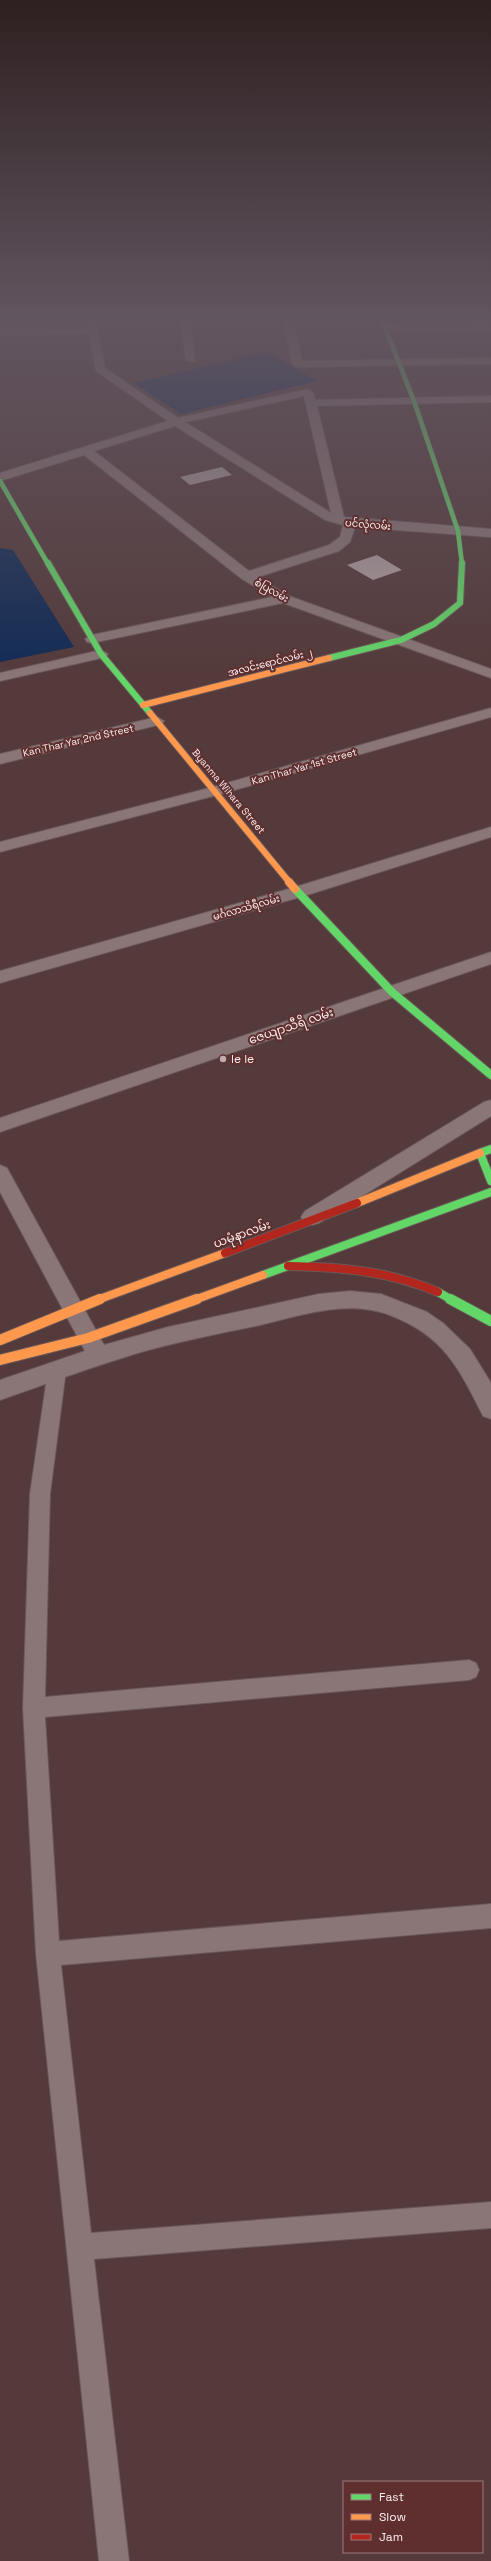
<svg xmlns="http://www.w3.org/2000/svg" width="491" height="2561" viewBox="0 0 491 2561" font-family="'Space Grotesk','Noto Sans Myanmar',sans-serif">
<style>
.water{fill:#112b55}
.building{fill:#ab9c9c}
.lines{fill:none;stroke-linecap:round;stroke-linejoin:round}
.lane-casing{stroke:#6a5858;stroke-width:2}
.street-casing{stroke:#6a5858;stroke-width:2}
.fast-far3-casing{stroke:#6a5858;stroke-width:5.5}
.fast-far2-casing{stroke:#6a5858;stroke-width:8}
.fast-far1-casing{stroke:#6a5858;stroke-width:10}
.fast-casing{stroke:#6a5858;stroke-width:12}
.slow-far2-casing{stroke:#6a5858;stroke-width:8}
.slow-far1-casing{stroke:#6a5858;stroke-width:10}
.slow-casing{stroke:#6a5858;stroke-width:12}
.jam-casing{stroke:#6a5858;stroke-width:10}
.lane{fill:#8a7676;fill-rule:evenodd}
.street{fill:#8a7676;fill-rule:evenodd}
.fast-far3{stroke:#63d668;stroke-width:4.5}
.fast-far2{stroke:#63d668;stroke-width:6}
.fast-far1{stroke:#63d668;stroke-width:8}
.fast{stroke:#63d668;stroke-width:10}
.slow-far2{stroke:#ff974d;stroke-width:6}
.slow-far1{stroke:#ff974d;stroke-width:8}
.slow{stroke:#ff974d;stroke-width:10}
.jam{stroke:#b3261e;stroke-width:8}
.poi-dot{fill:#c0aeae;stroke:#5f2f30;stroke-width:1.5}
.labels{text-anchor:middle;stroke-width:4;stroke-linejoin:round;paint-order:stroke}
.far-street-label{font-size:10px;fill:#faeded;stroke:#5f2f30}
.street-label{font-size:12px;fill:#faeded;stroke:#5f2f30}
.poi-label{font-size:12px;fill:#faeded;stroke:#5f2f30;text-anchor:start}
</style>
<rect width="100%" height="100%" fill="#543a3a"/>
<path class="water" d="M 267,352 L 317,381 L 181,414 L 134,383 Z
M 0,548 L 13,550 L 74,647 L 0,662 Z"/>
<path class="building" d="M 222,467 L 232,475 L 190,485 L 180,477 Z
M 377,555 L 402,570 L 373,580 L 347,565 Z"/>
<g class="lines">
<defs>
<path id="lane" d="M 57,1363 L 63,1365 L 66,1370 L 50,1494 L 45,1697 L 469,1660 L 476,1663 L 479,1670 L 476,1677 L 469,1680 L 45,1717 L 59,1941 L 491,1904 L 491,1928 L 61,1965 L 91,2233 L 491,2202 L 491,2228 L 94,2259 L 129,2561 L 99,2561 L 36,1954 L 23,1708 L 30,1494 L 48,1370 L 51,1365 Z"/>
<path id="street" d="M 86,320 L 96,320 L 105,368 L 178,418 L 308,389 L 313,392 L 315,400 L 491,396 L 491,402 L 317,406 L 344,517 L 491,529 L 491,537 L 355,527 L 350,542 L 339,551 L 258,577 L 289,596 L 491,669 L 491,678 L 283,603 L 92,643 L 87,642 L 85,639 L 92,635 L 272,597 L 242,579 L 84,455 L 0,481 L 0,473 L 168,421 L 96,371 L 89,334 L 0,335 L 0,329 L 87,328 ZM 304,396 L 331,513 L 185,422 L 191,421 ZM 175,426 L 325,520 L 343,525 L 340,537 L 329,545 L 249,571 L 94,451 Z
M 180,320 L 190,320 L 195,362 L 186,360 Z
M 283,320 L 293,320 L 302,361 L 491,358 L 491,364 L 297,367 L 292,364 Z
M 491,323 L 491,329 L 385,330 L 380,327 L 385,324 Z
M 101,650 L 108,654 L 106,657 L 0,681 L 0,673 Z
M 491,708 L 491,717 L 221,794 L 0,852 L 0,842 L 209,788 Z
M 157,717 L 164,721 L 162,724 L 0,764 L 0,754 Z
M 491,827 L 491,837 L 304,896 L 0,983 L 0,971 L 292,888 Z
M 491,952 L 491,964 L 0,1132 L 0,1118 Z
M 491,1100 L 491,1116 L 319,1223 L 312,1225 L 305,1223 L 301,1217 L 305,1211 L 484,1102 Z
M 0,1165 L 7,1168 L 104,1345 L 168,1327 L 319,1294 L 350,1291 L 381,1294 L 427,1312 L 443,1323 L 470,1349 L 491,1383 L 491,1419 L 483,1416 C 460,1370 444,1336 392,1316 C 348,1298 300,1316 256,1326 C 216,1334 176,1342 138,1353 C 91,1367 46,1384 0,1400 L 0,1380 L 85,1351 L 0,1192 Z"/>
<path id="fast-far3" d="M 382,320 L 414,401 L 458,531 L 462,564
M 0,481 L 48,564"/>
<path id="fast-far2" d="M 48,563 L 101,654 L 150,713
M 329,658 L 401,640 L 434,624 L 460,603 L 462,563"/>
<path id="fast-far1" d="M 295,889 L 392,992 L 491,1075
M 491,1149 L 480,1153 L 491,1181
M 263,1275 L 491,1192
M 438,1292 L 452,1300"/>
<path id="fast" d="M 450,1299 L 491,1321"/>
<path id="slow-far2" d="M 143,705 L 329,658
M 150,713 L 290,883"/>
<path id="slow-far1" d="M 289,882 L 295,889
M 357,1203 L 480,1153
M 97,1300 L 225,1253
M 194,1300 L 263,1275"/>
<path id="slow" d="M 0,1340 L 100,1299
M 0,1360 L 88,1338 L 197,1299"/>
<path id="jam" d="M 225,1253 L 357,1203
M 288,1266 C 341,1267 389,1271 438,1292"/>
</defs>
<use href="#lane" class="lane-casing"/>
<use href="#street" class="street-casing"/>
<use href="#fast-far3" class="fast-far3-casing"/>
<use href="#fast-far2" class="fast-far2-casing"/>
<use href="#fast-far1" class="fast-far1-casing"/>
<use href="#fast" class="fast-casing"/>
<use href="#slow-far2" class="slow-far2-casing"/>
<use href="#slow-far1" class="slow-far1-casing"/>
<use href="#slow" class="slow-casing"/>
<use href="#jam" class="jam-casing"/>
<use href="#lane" class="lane"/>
<use href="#street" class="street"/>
<use href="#fast-far3" class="fast-far3"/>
<use href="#fast-far2" class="fast-far2"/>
<use href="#fast-far1" class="fast-far1"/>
<use href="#fast" class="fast"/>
<use href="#slow-far2" class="slow-far2"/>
<use href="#slow-far1" class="slow-far1"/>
<use href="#slow" class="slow"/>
<use href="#jam" class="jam"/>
</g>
<linearGradient id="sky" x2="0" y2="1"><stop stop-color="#2e2020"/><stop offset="0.47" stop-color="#615560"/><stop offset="1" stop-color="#615560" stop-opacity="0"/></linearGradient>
<rect width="491" height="679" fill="url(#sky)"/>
<circle class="poi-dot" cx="223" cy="1059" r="4"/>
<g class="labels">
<g class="far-street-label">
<text transform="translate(368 524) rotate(5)" y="4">ပင်လုံလမ်း</text>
<text transform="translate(272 590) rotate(29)" y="4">စံပြလမ်း</text>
<text transform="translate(270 662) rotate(-14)" y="4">အလင်းရောင်လမ်း ၂</text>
<text transform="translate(78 740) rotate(-13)" y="4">Kan Thar Yar 2nd Street</text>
<text transform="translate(304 766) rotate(-16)" y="4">Kan Thar Yar 1st Street</text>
<text transform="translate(229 791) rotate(50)" y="4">Byanma Wihara Street</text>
<text transform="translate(246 907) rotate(-16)" y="4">မင်္ဂလာသိရီလမ်း</text>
</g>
<g class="street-label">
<text transform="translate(291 1026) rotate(-19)" y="4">ဇေယျာသီရိ လမ်း</text>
<text transform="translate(242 1234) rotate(-20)" y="4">ယမုံနာလမ်း</text>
</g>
<g class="poi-label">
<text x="231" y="1063">le le</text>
</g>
</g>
<rect x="343" y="2481" width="140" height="72" fill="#5f2f30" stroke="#9d7b7c"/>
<rect x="351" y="2494" width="20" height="6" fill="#63d668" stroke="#9d7b7c"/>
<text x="379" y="2501" font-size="12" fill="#faeded">Fast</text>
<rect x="351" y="2514" width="20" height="6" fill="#ff974d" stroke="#9d7b7c"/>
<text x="379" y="2521" font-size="12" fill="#faeded">Slow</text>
<rect x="351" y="2534" width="20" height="6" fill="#b3261e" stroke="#9d7b7c"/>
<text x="379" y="2541" font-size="12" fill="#faeded">Jam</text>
</svg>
